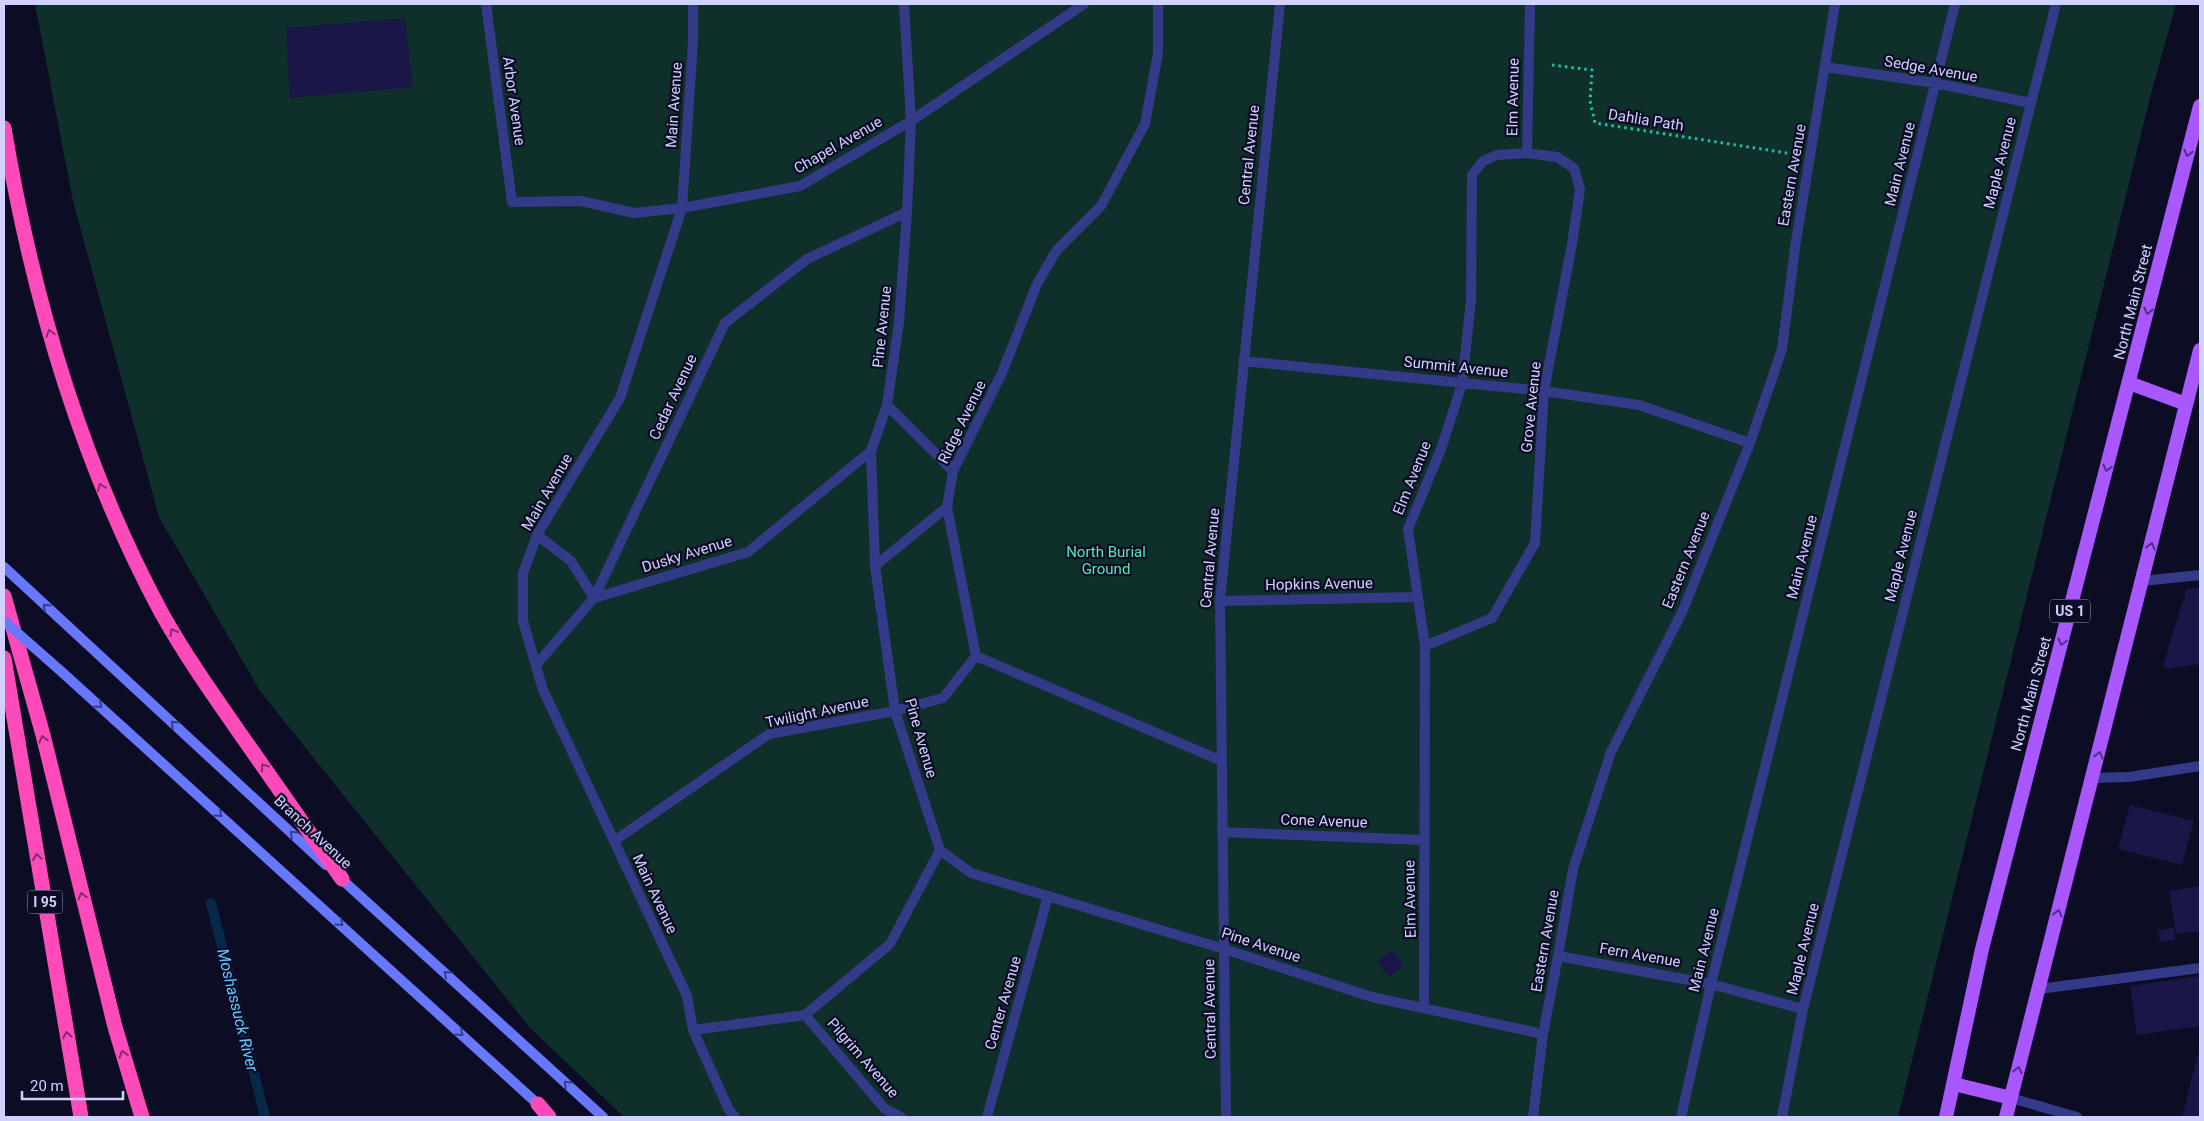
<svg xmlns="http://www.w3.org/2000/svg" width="2204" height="1121" viewBox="0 0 2204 1121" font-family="Roboto,sans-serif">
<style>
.green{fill:#0f2f2a}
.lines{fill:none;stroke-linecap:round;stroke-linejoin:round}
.stream{stroke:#072849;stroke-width:10}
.building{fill:#1a1648}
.path{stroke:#23c0a1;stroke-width:3;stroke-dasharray:2.5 4;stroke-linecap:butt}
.service{stroke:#333b88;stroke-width:10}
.minor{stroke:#333b88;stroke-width:10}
.secondary{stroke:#6778ff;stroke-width:10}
.primary{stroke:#a957ff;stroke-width:14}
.motorway{stroke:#ff4bba;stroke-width:15}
.secondary-bridge{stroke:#6778ff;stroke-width:10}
.oneway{stroke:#532e87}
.oneway2{stroke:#862c70}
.oneway3{stroke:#353d87}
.labels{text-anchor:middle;stroke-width:4.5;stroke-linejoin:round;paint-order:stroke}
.shield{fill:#0d0c25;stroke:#9696be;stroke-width:1}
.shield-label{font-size:14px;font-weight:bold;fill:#d0d1ff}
.street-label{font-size:15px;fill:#d0d1ff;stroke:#0d0c25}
.park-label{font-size:15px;fill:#51eaaf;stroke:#0d0c25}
.water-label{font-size:16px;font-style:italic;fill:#5ecbff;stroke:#0d0c25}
</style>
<rect width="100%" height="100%" fill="#0d0c25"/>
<path class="green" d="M 35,4 L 2176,4 L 2152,90 L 1898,1117 L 624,1117 L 530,1028 L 260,691 L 159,517 L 73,201 Z"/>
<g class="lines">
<path class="stream" d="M 211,903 L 265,1117"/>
</g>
<path class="building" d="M 405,18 L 413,87 L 290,98 L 286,28 Z
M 2200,588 L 2200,664 L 2166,669 L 2163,666 L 2183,599 L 2184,602 L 2186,589 Z
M 2130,805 L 2194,821 L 2182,865 L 2118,849 Z
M 2200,886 L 2200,931 L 2176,934 L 2169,891 Z
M 2174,928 L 2175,940 L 2160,942 L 2158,930 Z
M 1392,950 L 1404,966 L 1389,977 L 1377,961 Z
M 2200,976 L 2200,1026 L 2137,1035 L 2130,986 Z
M 2200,1046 L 2200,1117 L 2182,1117 Z"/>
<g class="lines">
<path class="path" d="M 1552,65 L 1592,70 L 1590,101 L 1595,123 L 1787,153"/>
<path class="service" d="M 486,4 L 512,202 L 581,201 L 634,213 L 682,208 L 800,186 L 911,121 L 1084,4
M 693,4 L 693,41 L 682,208 L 620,398 L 537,535 L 523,573 L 523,621 L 543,690 L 687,996 L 693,1030 L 729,1110 L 735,1117
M 904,4 L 911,121 L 907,212 L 899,322 L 887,405 L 871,451 L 875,566 L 895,711 L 940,850 L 971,873 L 1224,949 L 1372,997 L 1543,1034
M 1158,4 L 1158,53 L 1145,124 L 1101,206 L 1056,251 L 1037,284 L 1002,373 L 953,471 L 947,507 L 976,656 L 1222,761
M 1825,67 L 1935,83 L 2031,103
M 1243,361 L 1544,391 L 1639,405 L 1750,443
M 887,405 L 953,471
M 537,535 L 571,561 L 594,598 L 748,552 L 871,451
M 875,566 L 947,507
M 1220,601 L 1418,597
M 1425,646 L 1492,618 L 1535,543 L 1544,391 L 1572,244 L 1580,189 L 1574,168 L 1557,157 L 1527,153
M 536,665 L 594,598 L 725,323 L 807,259 L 907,212
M 1222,832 L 1424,840
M 614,841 L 769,734 L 895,711 L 943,698 L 976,656
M 1558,956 L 1711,984 L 1803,1009
M 2039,989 L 2200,968
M 1424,1007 L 1425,646 L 1408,529 L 1441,449 L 1462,384 L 1471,300 L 1472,175 L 1483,161 L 1497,155 L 1527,153 L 1530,4
M 805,1015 L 885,1109 L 901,1117
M 693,1030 L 805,1015 L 890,944 L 940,850
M 2011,1098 L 2077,1117
M 987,1117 L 1048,896
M 1226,1117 L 1220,601 L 1280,4
M 1533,1117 L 1543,1034 L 1558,956 L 1573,869 L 1611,752 L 1683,610 L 1750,443 L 1782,349 L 1796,241 L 1835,4
M 1681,1117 L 1711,984 L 1955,4
M 1782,1117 L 1803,1009 L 2056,4"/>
<path class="minor" d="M 2142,581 L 2200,575
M 2093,778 L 2129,777 L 2200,766"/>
<path class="secondary" d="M 4,567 L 326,865
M 63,673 L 541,1107
M 337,875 L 603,1117"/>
<path class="primary" d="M 2129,383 L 2186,404
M 1954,1084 L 2011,1098
M 1946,1117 L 1982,949 L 2200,106
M 2006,1117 L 2200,350"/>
<path class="motorway" d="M 4,128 C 32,296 80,461 161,612 C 186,657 216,699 246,742 C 278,787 310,833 342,879
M 4,596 L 43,735 L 115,1027 L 142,1117
M 4,658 L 81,1117
M 538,1104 L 549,1117"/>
<path class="secondary-bridge" d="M 4,621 L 63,673"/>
</g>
<defs><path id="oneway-chevron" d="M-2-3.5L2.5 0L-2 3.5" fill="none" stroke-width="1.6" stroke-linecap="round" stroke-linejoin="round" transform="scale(1.25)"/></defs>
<g class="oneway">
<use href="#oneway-chevron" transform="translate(2188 153) rotate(104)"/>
<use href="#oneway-chevron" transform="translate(2148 311) rotate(104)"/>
<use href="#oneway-chevron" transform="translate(2107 468) rotate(105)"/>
<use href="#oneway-chevron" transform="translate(2151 546) rotate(-76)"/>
<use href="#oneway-chevron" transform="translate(2062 642) rotate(105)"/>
<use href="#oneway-chevron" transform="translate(2099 755) rotate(-76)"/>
<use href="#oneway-chevron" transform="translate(2058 913) rotate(-76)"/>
<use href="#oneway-chevron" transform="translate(2018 1070) rotate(-76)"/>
</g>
<g class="oneway2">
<use href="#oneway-chevron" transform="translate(50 333) rotate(-106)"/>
<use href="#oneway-chevron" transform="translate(101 487) rotate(-113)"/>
<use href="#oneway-chevron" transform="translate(173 632) rotate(-120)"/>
<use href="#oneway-chevron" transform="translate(43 739) rotate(-104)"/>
<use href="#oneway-chevron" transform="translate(264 767) rotate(-125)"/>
<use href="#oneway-chevron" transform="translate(37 857) rotate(-100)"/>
<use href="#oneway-chevron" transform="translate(82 896) rotate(-104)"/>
<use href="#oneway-chevron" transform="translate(67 1035) rotate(-100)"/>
<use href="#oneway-chevron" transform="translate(123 1054) rotate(-107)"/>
</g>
<g class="oneway3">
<use href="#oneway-chevron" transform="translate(46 607) rotate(-137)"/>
<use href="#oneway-chevron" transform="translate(99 705) rotate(42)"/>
<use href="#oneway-chevron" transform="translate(174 724) rotate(-137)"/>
<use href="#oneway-chevron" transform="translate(219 814) rotate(42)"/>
<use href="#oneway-chevron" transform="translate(293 834) rotate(-137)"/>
<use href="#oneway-chevron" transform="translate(340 923) rotate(42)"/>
<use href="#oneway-chevron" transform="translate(447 974) rotate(-138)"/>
<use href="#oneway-chevron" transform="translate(460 1033) rotate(42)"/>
<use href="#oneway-chevron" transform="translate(567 1084) rotate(-137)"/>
</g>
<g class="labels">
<g class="shield">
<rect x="2050" y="599.5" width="40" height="23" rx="4"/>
<rect x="27.5" y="890.5" width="35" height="23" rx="4"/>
</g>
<g class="shield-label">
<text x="2070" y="616">US 1</text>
<text x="45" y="907">I 95</text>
</g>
<g class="street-label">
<text transform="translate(1931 69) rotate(10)" y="5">Sedge Avenue</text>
<text transform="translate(1513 97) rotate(-89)" y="5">Elm Avenue</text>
<text transform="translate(514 101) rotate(82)" y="5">Arbor Avenue</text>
<text transform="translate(674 105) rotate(-86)" y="5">Main Avenue</text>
<text transform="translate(1646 120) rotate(9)" y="5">Dahlia Path</text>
<text transform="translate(838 145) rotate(-30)" y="5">Chapel Avenue</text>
<text transform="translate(1249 155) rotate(-84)" y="5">Central Avenue</text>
<text transform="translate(2000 163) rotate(-76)" y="5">Maple Avenue</text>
<text transform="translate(1900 164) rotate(-76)" y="5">Main Avenue</text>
<text transform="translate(1792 175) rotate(-80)" y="5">Eastern Avenue</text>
<text transform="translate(2133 302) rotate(-76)" y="5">North Main Street</text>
<text transform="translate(882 327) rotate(-84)" y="5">Pine Avenue</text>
<text transform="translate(1456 367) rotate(6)" y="5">Summit Avenue</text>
<text transform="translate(673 397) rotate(-65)" y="5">Cedar Avenue</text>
<text transform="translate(1531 407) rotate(-84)" y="5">Grove Avenue</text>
<text transform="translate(962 422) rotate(-64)" y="5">Ridge Avenue</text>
<text transform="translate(1412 478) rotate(-68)" y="5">Elm Avenue</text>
<text transform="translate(547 492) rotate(-60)" y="5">Main Avenue</text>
<text transform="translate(687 554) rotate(-17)" y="5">Dusky Avenue</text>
<text transform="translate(1901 556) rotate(-76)" y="5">Maple Avenue</text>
<text transform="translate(1802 557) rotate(-76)" y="5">Main Avenue</text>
<text transform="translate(1210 558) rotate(-85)" y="5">Central Avenue</text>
<text transform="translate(1686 560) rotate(-68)" y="5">Eastern Avenue</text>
<text transform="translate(1319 584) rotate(-1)" y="5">Hopkins Avenue</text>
<text transform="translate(2031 694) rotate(-75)" y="5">North Main Street</text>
<text transform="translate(817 712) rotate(-12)" y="5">Twilight Avenue</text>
<text transform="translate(921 738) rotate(74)" y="5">Pine Avenue</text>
<text transform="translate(1324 821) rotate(2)" y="5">Cone Avenue</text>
<text transform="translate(313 832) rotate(43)" y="5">Branch Avenue</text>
<text transform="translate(655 894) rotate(65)" y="5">Main Avenue</text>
<text transform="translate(1410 899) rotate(-91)" y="5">Elm Avenue</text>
<text transform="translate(1545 941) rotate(-80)" y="5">Eastern Avenue</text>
<text transform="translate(1261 945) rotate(18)" y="5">Pine Avenue</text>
<text transform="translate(1803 949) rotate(-76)" y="5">Maple Avenue</text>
<text transform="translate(1704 950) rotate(-76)" y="5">Main Avenue</text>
<text transform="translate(1640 955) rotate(10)" y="5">Fern Avenue</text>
<text transform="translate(1003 1003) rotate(-74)" y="5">Center Avenue</text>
<text transform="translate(1210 1009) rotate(-91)" y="5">Central Avenue</text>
<text transform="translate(863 1058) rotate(49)" y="5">Pilgrim Avenue</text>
</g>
<g class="park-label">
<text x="1106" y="557">North Burial<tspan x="1106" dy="17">Ground</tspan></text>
</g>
<g class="water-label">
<text transform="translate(238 1010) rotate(76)" y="6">Moshassuck River</text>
</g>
</g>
<rect width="2204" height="1121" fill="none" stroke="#d0d1ff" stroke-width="10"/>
<path d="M22 1091v8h101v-8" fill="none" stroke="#d0d1ff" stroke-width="2.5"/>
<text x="30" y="1091" font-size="15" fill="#d0d1ff" stroke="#0d0c25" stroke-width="4" paint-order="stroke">20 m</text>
</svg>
